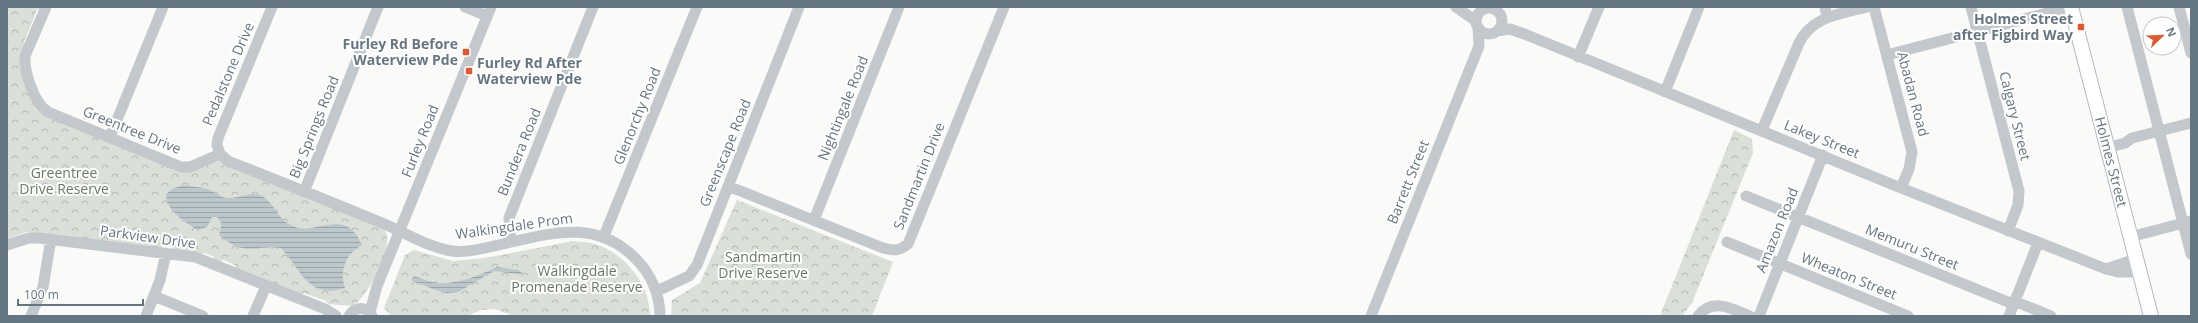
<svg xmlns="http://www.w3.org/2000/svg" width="2198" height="323" viewBox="0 0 2198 323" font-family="'Open Sans',sans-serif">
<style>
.park{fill:url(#park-crowns)}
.water{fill:url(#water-rules)}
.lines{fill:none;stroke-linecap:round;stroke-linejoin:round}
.major-casing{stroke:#b5babe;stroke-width:16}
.minor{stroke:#c3c8cc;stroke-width:11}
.major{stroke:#fff;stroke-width:14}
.poi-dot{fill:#e4572e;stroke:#fff;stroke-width:1.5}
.labels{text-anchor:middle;stroke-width:4;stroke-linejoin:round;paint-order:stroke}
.poi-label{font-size:14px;font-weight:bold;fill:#657683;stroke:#fff;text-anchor:end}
.street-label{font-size:14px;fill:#657683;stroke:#fff}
.park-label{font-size:14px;fill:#687a64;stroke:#fff}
</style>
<defs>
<pattern id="park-crowns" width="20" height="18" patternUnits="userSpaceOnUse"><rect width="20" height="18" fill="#dadfd7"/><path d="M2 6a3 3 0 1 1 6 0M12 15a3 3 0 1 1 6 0" fill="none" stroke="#b4b9b4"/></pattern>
<pattern id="water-rules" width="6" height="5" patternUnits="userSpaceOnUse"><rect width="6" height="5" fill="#bbc7cb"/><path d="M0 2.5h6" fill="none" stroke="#9ca6aa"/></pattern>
</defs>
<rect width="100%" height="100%" fill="#fafaf8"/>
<path class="park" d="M 7,7 L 42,7 L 37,10 L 24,42 L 37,106 L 181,170 L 220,161 L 384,229 C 397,244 368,296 353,306 L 328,304 L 326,301 L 304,293 L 300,295 L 236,269 L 235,265 L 223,260 L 220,262 L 214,260 L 213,256 L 204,253 L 200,255 L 173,250 L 171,246 L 163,245 L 161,249 L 26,232 L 7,239 Z
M 1734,130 L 1752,139 L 1753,153 L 1692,303 L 1682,316 L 1660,316 Z
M 737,200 L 893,262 L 872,316 L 671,316 L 672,300 L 700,283 Z
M 573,241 C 581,242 590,242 598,245 C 626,255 650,285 650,316 L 514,316 L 495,309 L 481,310 L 467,316 L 391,316 L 384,308 L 405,255 L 414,250 L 453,261 L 485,258 Z"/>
<path class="water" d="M 186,185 C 193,187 200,187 207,189 C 214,191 221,199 229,198 C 240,198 248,192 259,195 C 275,200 275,220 295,227 C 319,235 345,206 362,245 C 346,254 339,270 345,288 C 309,300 301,270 281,248 C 254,244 245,258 219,235 C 221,227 223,222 217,217 L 212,217 L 207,227 L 198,230 C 184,222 166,210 166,194 L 174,188 Z
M 497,267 L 518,270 L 525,275 L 494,271 L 458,292 L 446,293 L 435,290 L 411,280 L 414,276 C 421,278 429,282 437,283 C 457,285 480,275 497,267 Z"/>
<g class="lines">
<defs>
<g id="major">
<path id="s1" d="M 2071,7 L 2151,316"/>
</g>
</defs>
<use href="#major" class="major-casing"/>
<path class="minor" d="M 46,7 L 25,56 C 24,72 34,103 48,112 L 181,167 L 190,167 L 220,154 L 228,161 C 279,181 331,202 382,223 C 406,233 427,247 452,251 C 465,253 482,249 494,246 C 546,235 594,216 636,259 C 651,274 660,295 660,316
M 465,7 L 487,16
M 1456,7 L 1476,21
M 1825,7 L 1827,17
M 1874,7 L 1912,152 L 1909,169 L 1901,188
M 1971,7 L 2019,191 L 2018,205 L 2008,231
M 2127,7 L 2191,254
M 2179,7 L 2191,53
M1476 21a13 13 0 1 1 26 0a13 13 0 1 1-26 0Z
M 1497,31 L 1510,29 L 1527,35 L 1901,188 L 2106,269 L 2118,272 L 2139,272
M 1887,55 L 2070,7
M 1578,57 L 1599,7
M 1665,92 L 1699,7
M 1762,130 L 1799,43 C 1812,16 1841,14 1867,7
M 110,137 L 163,7
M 2107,148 L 2125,143 L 2132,138 L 2191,123
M 220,154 L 217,145 L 218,138 L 272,7
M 728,186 L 883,248 C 894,251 899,251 908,244 L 1004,7
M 304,192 L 378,7
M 1746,196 L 2013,304
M 814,220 L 899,7
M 604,236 L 697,7
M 2130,237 L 2191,221
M 511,242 L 509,218 L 593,7
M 1727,242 L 1908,316
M 7,245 L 29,238 L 39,238 L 195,257 L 325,309 L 336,316
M 2106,269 L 2136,259
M 657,291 L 689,276 L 697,265 L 799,7
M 154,296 L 203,316
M 2014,301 L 2051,316
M 370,312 L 377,286 L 491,7
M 31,316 L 43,287 L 51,239
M 146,316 L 160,280 L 166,253
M 253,316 L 266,286
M 349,316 C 355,306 367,306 372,316
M 1371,316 L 1479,46 L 1478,27
M 1698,316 C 1712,297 1733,309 1750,316
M 1759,316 L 1823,155
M 2009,316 L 2038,243"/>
<use href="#major" class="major"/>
</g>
<g class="poi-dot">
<rect x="2077" y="23" width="8" height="8" rx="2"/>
<rect x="462" y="48" width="8" height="8" rx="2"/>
<rect x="465" y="67" width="8" height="8" rx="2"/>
</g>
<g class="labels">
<g class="poi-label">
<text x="2073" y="24">Holmes Street<tspan x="2073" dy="16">after Figbird Way</tspan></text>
<text x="458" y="49">Furley Rd Before<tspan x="458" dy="16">Waterview Pde</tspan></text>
<text x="477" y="68" text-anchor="start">Furley Rd After<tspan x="477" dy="16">Waterview Pde</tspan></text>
</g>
<g class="street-label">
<text transform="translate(228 74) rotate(-67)" y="5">Pedalstone Drive</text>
<text transform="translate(1913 94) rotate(75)" y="5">Abadan Road</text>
<text transform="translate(843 108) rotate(-68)" y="5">Nightingale Road</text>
<text transform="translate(637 116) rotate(-68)" y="5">Glenorchy Road</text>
<text transform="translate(2015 116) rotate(76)" y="5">Calgary Street</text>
<text transform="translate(314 127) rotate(-68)" y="5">Big Springs Road</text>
<text transform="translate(132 130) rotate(22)" y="5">Greentree Drive</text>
<text transform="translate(1822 139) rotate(22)" y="5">Lakey Street</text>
<text transform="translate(420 141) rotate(-68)" y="5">Furley Road</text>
<text transform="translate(519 152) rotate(-68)" y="5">Bundera Road</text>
<text transform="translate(725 153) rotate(-68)" y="5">Greenscape Road</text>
<text dy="5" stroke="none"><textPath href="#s1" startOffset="160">Holmes Street</textPath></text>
<text transform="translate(919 176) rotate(-68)" y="5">Sandmartin Drive</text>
<text transform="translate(1408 182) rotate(-68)" y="5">Barrett Street</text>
<text transform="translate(514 226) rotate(-8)" y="5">Walkingdale Prom</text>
<text transform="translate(1777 230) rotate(-68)" y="5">Amazon Road</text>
<text transform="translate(148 237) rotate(8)" y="5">Parkview Drive</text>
<text transform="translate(1912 247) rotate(22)" y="5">Memuru Street</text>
<text transform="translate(1849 276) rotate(22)" y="5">Wheaton Street</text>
</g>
<g class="park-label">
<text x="64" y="178">Greentree<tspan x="64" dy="16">Drive Reserve</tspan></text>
<text x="763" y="262">Sandmartin<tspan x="763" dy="16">Drive Reserve</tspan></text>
<text x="577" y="276">Walkingdale<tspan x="577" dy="16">Promenade Reserve</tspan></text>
</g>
</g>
<rect width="2198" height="323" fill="none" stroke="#657683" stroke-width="16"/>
<g transform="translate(2162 36) rotate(67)"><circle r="19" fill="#ffffff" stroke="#c1c8cd"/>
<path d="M0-3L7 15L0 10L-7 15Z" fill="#e4572e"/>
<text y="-6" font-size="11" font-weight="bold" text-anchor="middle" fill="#657683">N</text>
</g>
<path d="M18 299v6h125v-6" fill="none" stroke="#657683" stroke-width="2"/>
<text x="24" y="299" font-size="12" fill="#657683" stroke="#ffffff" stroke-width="3" paint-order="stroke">100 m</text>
</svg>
